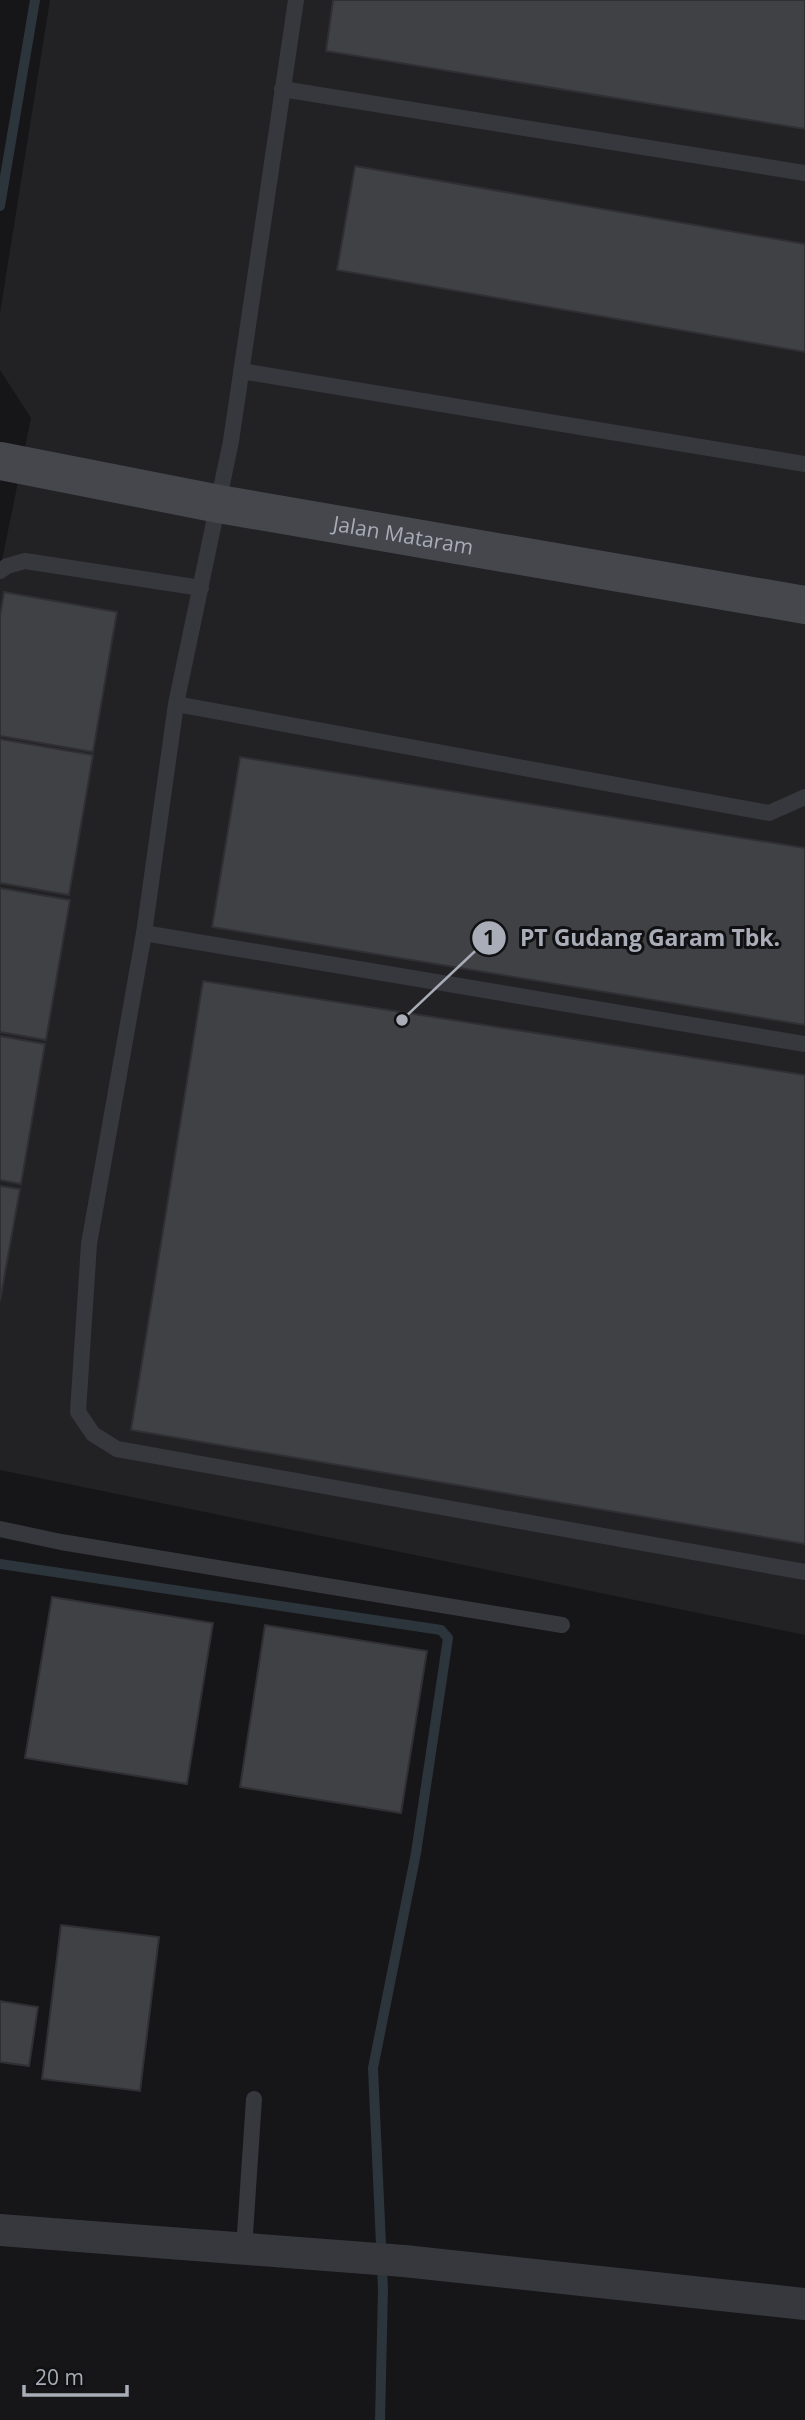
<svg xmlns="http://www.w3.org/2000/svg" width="805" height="2420" viewBox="0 0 805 2420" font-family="'Open Sans',sans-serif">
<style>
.built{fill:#222225}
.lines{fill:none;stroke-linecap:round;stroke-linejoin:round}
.stream{stroke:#2c353c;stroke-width:10}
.building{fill:#404145;stroke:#303034;stroke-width:2}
.lane{stroke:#37383d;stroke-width:16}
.street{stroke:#37383d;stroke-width:32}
.secondary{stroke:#45474d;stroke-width:38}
.labels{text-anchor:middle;stroke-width:6;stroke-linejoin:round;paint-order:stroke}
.street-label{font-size:21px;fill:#a8adb8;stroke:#111113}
.leader{fill:none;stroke:#a8adb8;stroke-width:2.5}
.callout-dot{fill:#a8adb8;stroke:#111113;stroke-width:2.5}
.mark-label{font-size:21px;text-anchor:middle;font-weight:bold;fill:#111}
.callout-label{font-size:23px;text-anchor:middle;font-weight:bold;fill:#a8adb8;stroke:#111113;stroke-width:6;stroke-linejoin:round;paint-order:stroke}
</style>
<rect width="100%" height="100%" fill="#161618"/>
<path class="built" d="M 50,0 L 805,0 L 805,1635 L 0,1470 L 0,570 L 31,418 L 0,370 L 0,313 Z"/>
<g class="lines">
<path class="stream" d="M 0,206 L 35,0
M 0,1564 L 441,1630 L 448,1638 L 416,1853 L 373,2068 L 383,2289 L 380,2420"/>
</g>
<path class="building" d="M 333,0 L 805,0 L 805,129 L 326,51 Z
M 355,166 L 805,244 L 805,352 L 337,270 Z
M 4,592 L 117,612 L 93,752 L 0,736 L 0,616 Z
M 0,739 L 93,755 L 69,895 L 0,883 Z
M 240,757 L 805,848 L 805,1025 L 212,927 Z
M 0,888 L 70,900 L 46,1040 L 0,1032 Z
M 203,981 L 805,1075 L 805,1544 L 131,1430 Z
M 0,1036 L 45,1044 L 21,1184 L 0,1180 Z
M 0,1186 L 20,1189 L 0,1301 Z
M 52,1597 L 213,1623 L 187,1784 L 25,1758 Z
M 265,1625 L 427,1651 L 401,1813 L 240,1787 Z
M 61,1925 L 159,1937 L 140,2091 L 42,2079 Z
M 0,2001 L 38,2007 L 29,2066 L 0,2062 Z"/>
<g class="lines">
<path class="lane" d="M 296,0 L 231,441 L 176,704 L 144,933 L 89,1244 L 78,1412 L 93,1434 L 117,1449 L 805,1572
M 282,89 L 805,173
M 241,371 L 805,464
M 0,571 L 7,566 L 25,561 L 201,588
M 176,704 L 769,813 L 805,797
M 144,933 L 805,1044
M 0,1529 L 61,1542 L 562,1625
M 244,2248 L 254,2099"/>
<path class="street" d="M 0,2230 L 404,2261 L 805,2304"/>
<path class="secondary" id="s1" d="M 0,461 L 219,504 L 805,605"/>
</g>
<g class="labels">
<g class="street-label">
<text dy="7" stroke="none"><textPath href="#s1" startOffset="410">Jalan Mataram</textPath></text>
</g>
</g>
<path class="leader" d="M402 1020L489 938"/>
<g class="callout-dot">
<circle cx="402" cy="1020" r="7"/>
<circle cx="489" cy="938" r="18"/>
</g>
<g class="mark-label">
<text x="489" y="945">1</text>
</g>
<g class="callout-label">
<text x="650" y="946">PT Gudang Garam Tbk.</text>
</g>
<path d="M24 2385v10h103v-10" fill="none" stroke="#a8adb8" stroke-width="3.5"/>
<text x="35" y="2385" font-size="21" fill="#a8adb8" stroke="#111113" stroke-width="5" paint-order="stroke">20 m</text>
</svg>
